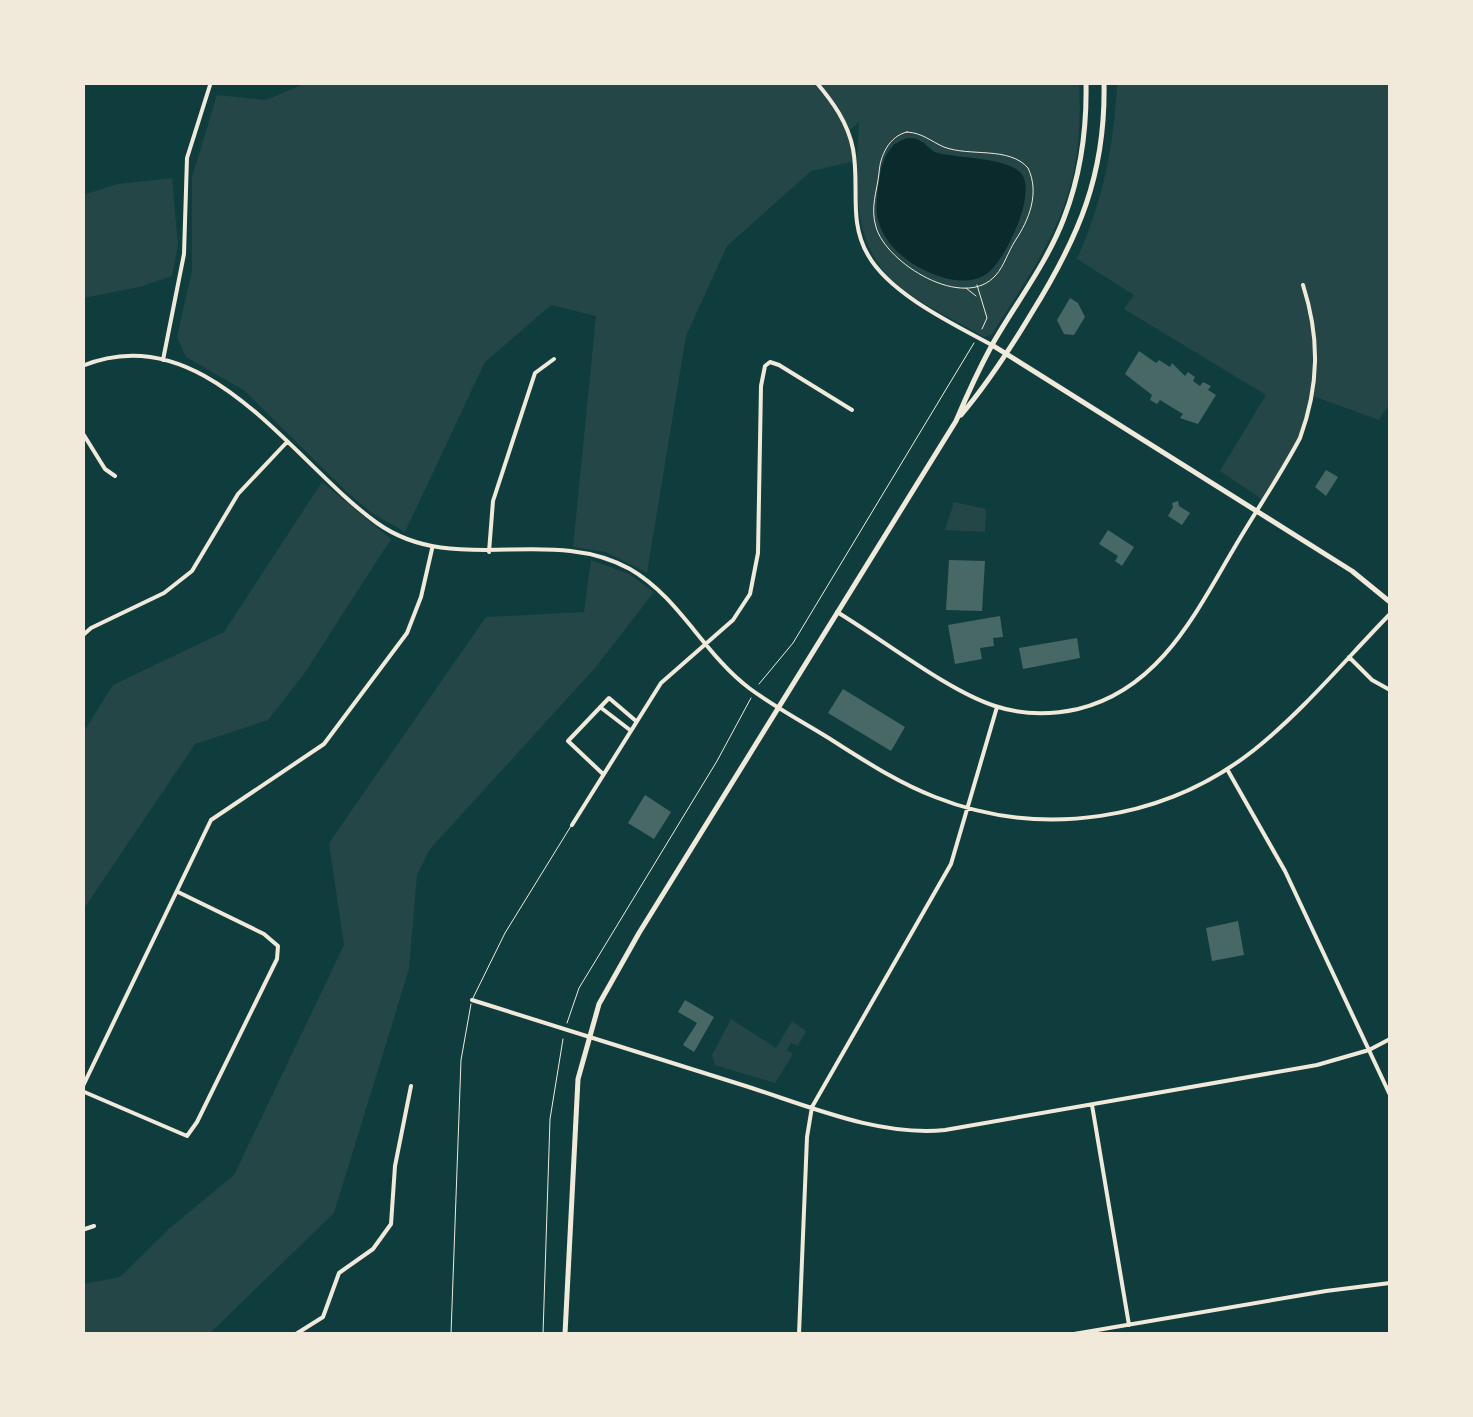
<svg xmlns="http://www.w3.org/2000/svg" width="1473" height="1417" viewBox="0 0 1473 1417" font-family="'Asap Condensed',sans-serif">
<style>
.green{fill:#244646;fill-rule:evenodd}
.water{fill:#0a2a2b}
.building{fill:#486865}
.lines{fill:none;stroke-linecap:round;stroke-linejoin:round}
.path{stroke:#f1e9da;stroke-width:1}
.service{stroke:#f1e9da;stroke-width:1}
.minor{stroke:#f1e9da;stroke-width:4}
.secondary{stroke:#f1e9da;stroke-width:5}
</style>
<rect width="100%" height="100%" fill="#0f3d3e"/>
<path class="green" d="M 308,82 L 1079,83 C 1085,197 1051,242 992,334 L 984,337 C 956,320 921,305 896,284 C 849,243 856,177 859,122 L 848,132 L 853,150 L 851,162 L 811,171 L 727,246 L 686,336 L 647,573 L 606,552 L 573,547 L 596,316 L 551,305 L 485,362 L 405,532 L 372,513 L 347,492 L 245,391 L 186,357 L 177,337 L 192,271 L 192,177 L 217,95 L 266,100 ZM 924,142 L 934,152 L 1006,165 L 950,279 C 913,269 878,246 877,205 C 877,197 880,189 881,181 C 883,166 884,156 894,144 Z
M 1117,83 L 1390,83 L 1390,403 L 1379,420 L 1313,396 L 1300,438 L 1263,500 L 1220,471 L 1266,395 L 1124,309 L 1134,295 L 1077,259 C 1103,201 1114,146 1117,83 Z
M 172,178 L 178,245 L 172,276 L 139,287 L 83,298 L 83,195 L 118,184 Z
M 322,482 L 391,539 L 304,674 L 268,720 L 195,744 L 83,910 L 83,733 L 113,685 L 224,632 Z
M 954,502 L 986,509 L 985,532 L 945,530 Z
M 591,560 L 629,574 L 654,592 L 595,668 L 430,849 L 417,875 L 409,969 L 334,1213 L 209,1334 L 83,1334 L 83,1284 L 120,1277 L 170,1228 L 234,1175 L 344,945 L 329,843 L 486,617 L 584,612 Z
M 731,1019 L 776,1048 L 792,1021 L 806,1031 L 798,1046 L 791,1043 L 787,1050 L 793,1054 L 775,1083 L 715,1065 L 712,1055 Z"/>
<path class="water" d="M 908,138 C 924,137 927,151 940,154 C 961,158 1007,158 1021,173 C 1038,193 1004,264 985,275 C 962,289 926,274 906,259 C 888,245 874,225 877,201 C 879,177 881,144 908,138 Z"/>
<path class="building" d="M 1070,298 L 1078,303 L 1085,317 L 1074,335 L 1064,334 L 1057,320 Z
M 1139,351 L 1156,363 L 1159,360 L 1170,367 L 1172,363 L 1185,376 L 1188,372 L 1195,377 L 1193,381 L 1200,386 L 1203,382 L 1211,386 L 1208,390 L 1216,395 L 1198,424 L 1180,418 L 1183,414 L 1160,400 L 1157,404 L 1150,400 L 1152,395 L 1125,374 Z
M 1326,470 L 1338,477 L 1326,496 L 1315,487 Z
M 1178,501 L 1179,506 L 1190,513 L 1182,525 L 1168,516 L 1173,507 L 1172,503 Z
M 1108,530 L 1134,547 L 1122,566 L 1115,561 L 1118,556 L 1099,544 Z
M 949,560 L 985,561 L 982,611 L 946,610 Z
M 1000,616 L 1003,637 L 993,638 L 994,646 L 980,648 L 982,659 L 955,664 L 948,625 Z
M 1077,638 L 1080,658 L 1023,669 L 1019,648 Z
M 843,689 L 905,727 L 891,751 L 828,713 Z
M 645,795 L 671,812 L 654,839 L 628,823 Z
M 1238,921 L 1244,955 L 1212,961 L 1206,928 Z
M 685,1000 L 714,1017 L 694,1052 L 683,1045 L 697,1023 L 678,1012 Z"/>
<g class="lines">
<path class="path" d="M 907,132 C 923,133 930,141 944,147 C 970,157 1009,146 1028,168 C 1040,193 1029,220 1015,241 C 1008,252 1004,266 996,275 C 964,312 886,263 876,227 C 870,207 877,192 879,173 C 880,156 889,136 907,132 Z
M 977,285 L 987,318 L 982,329
M 966,288 L 976,296
M 759,684 L 793,643 L 974,343
M 567,1023 L 579,988 L 717,761 L 751,698
M 543,1334 L 550,1119 L 563,1039"/>
<path class="service" d="M 473,998 L 505,933 L 571,826
M 451,1334 L 461,1060 L 471,1004"/>
<path class="minor" d="M 816,82 C 833,102 848,123 853,149 C 860,186 848,221 868,255 C 890,294 953,324 992,345
M 163,360 L 184,254 L 187,158 L 211,82
M 82,366 C 205,315 293,463 377,523 C 454,578 550,524 630,569 C 680,598 703,653 749,688 C 773,706 801,721 827,737 C 862,759 896,782 935,797 C 1041,839 1164,821 1254,750 C 1304,710 1346,659 1390,614
M 82,432 L 105,469 L 115,476
M 489,552 L 493,501 L 535,373 L 554,359
M 837,612 C 882,639 948,691 995,706 C 1022,715 1051,715 1078,709 C 1159,689 1194,616 1233,550 C 1255,512 1280,476 1300,438 C 1319,386 1320,338 1303,285
M 82,636 L 91,628 L 164,593 L 192,571 L 238,494 L 287,442
M 1349,657 L 1372,680 L 1390,690
M 600,707 L 630,730
M 1227,769 L 1285,871 L 1390,1095
M 603,774 L 568,741 L 609,698 L 636,721
M 572,825 L 661,683 L 733,620 L 750,594 L 758,553 L 761,386 L 765,366 L 770,362 L 779,365 L 852,410
M 472,1000 C 560,1028 648,1055 736,1083 C 802,1103 875,1137 945,1130 L 1317,1065 L 1369,1050 L 1390,1039
M 82,1088 L 211,820 L 324,744 L 407,633 L 421,597 L 432,549
M 82,1091 L 187,1136 L 197,1122 L 277,959 L 278,946 L 264,934 L 178,892
M 1092,1105 L 1129,1325
M 82,1230 L 94,1226
M 296,1334 L 323,1317 L 339,1273 L 373,1249 L 391,1224 L 395,1166 L 411,1086
M 799,1334 L 807,1137 L 812,1107 L 951,864 L 997,707
M 1074,1334 L 1326,1291 L 1390,1283"/>
<path class="secondary" d="M 992,345 L 1352,571 L 1390,602
M 961,415 C 988,383 1010,349 1031,314 C 1079,237 1106,174 1104,82
M 565,1334 L 578,1079 L 599,1004 L 639,933 L 956,421 C 967,395 979,369 992,345 C 1016,303 1047,263 1064,218 C 1081,174 1087,129 1086,82"/>
</g>
<rect width="1473" height="1417" fill="none" stroke="#f1e9da" stroke-width="170"/>
</svg>
